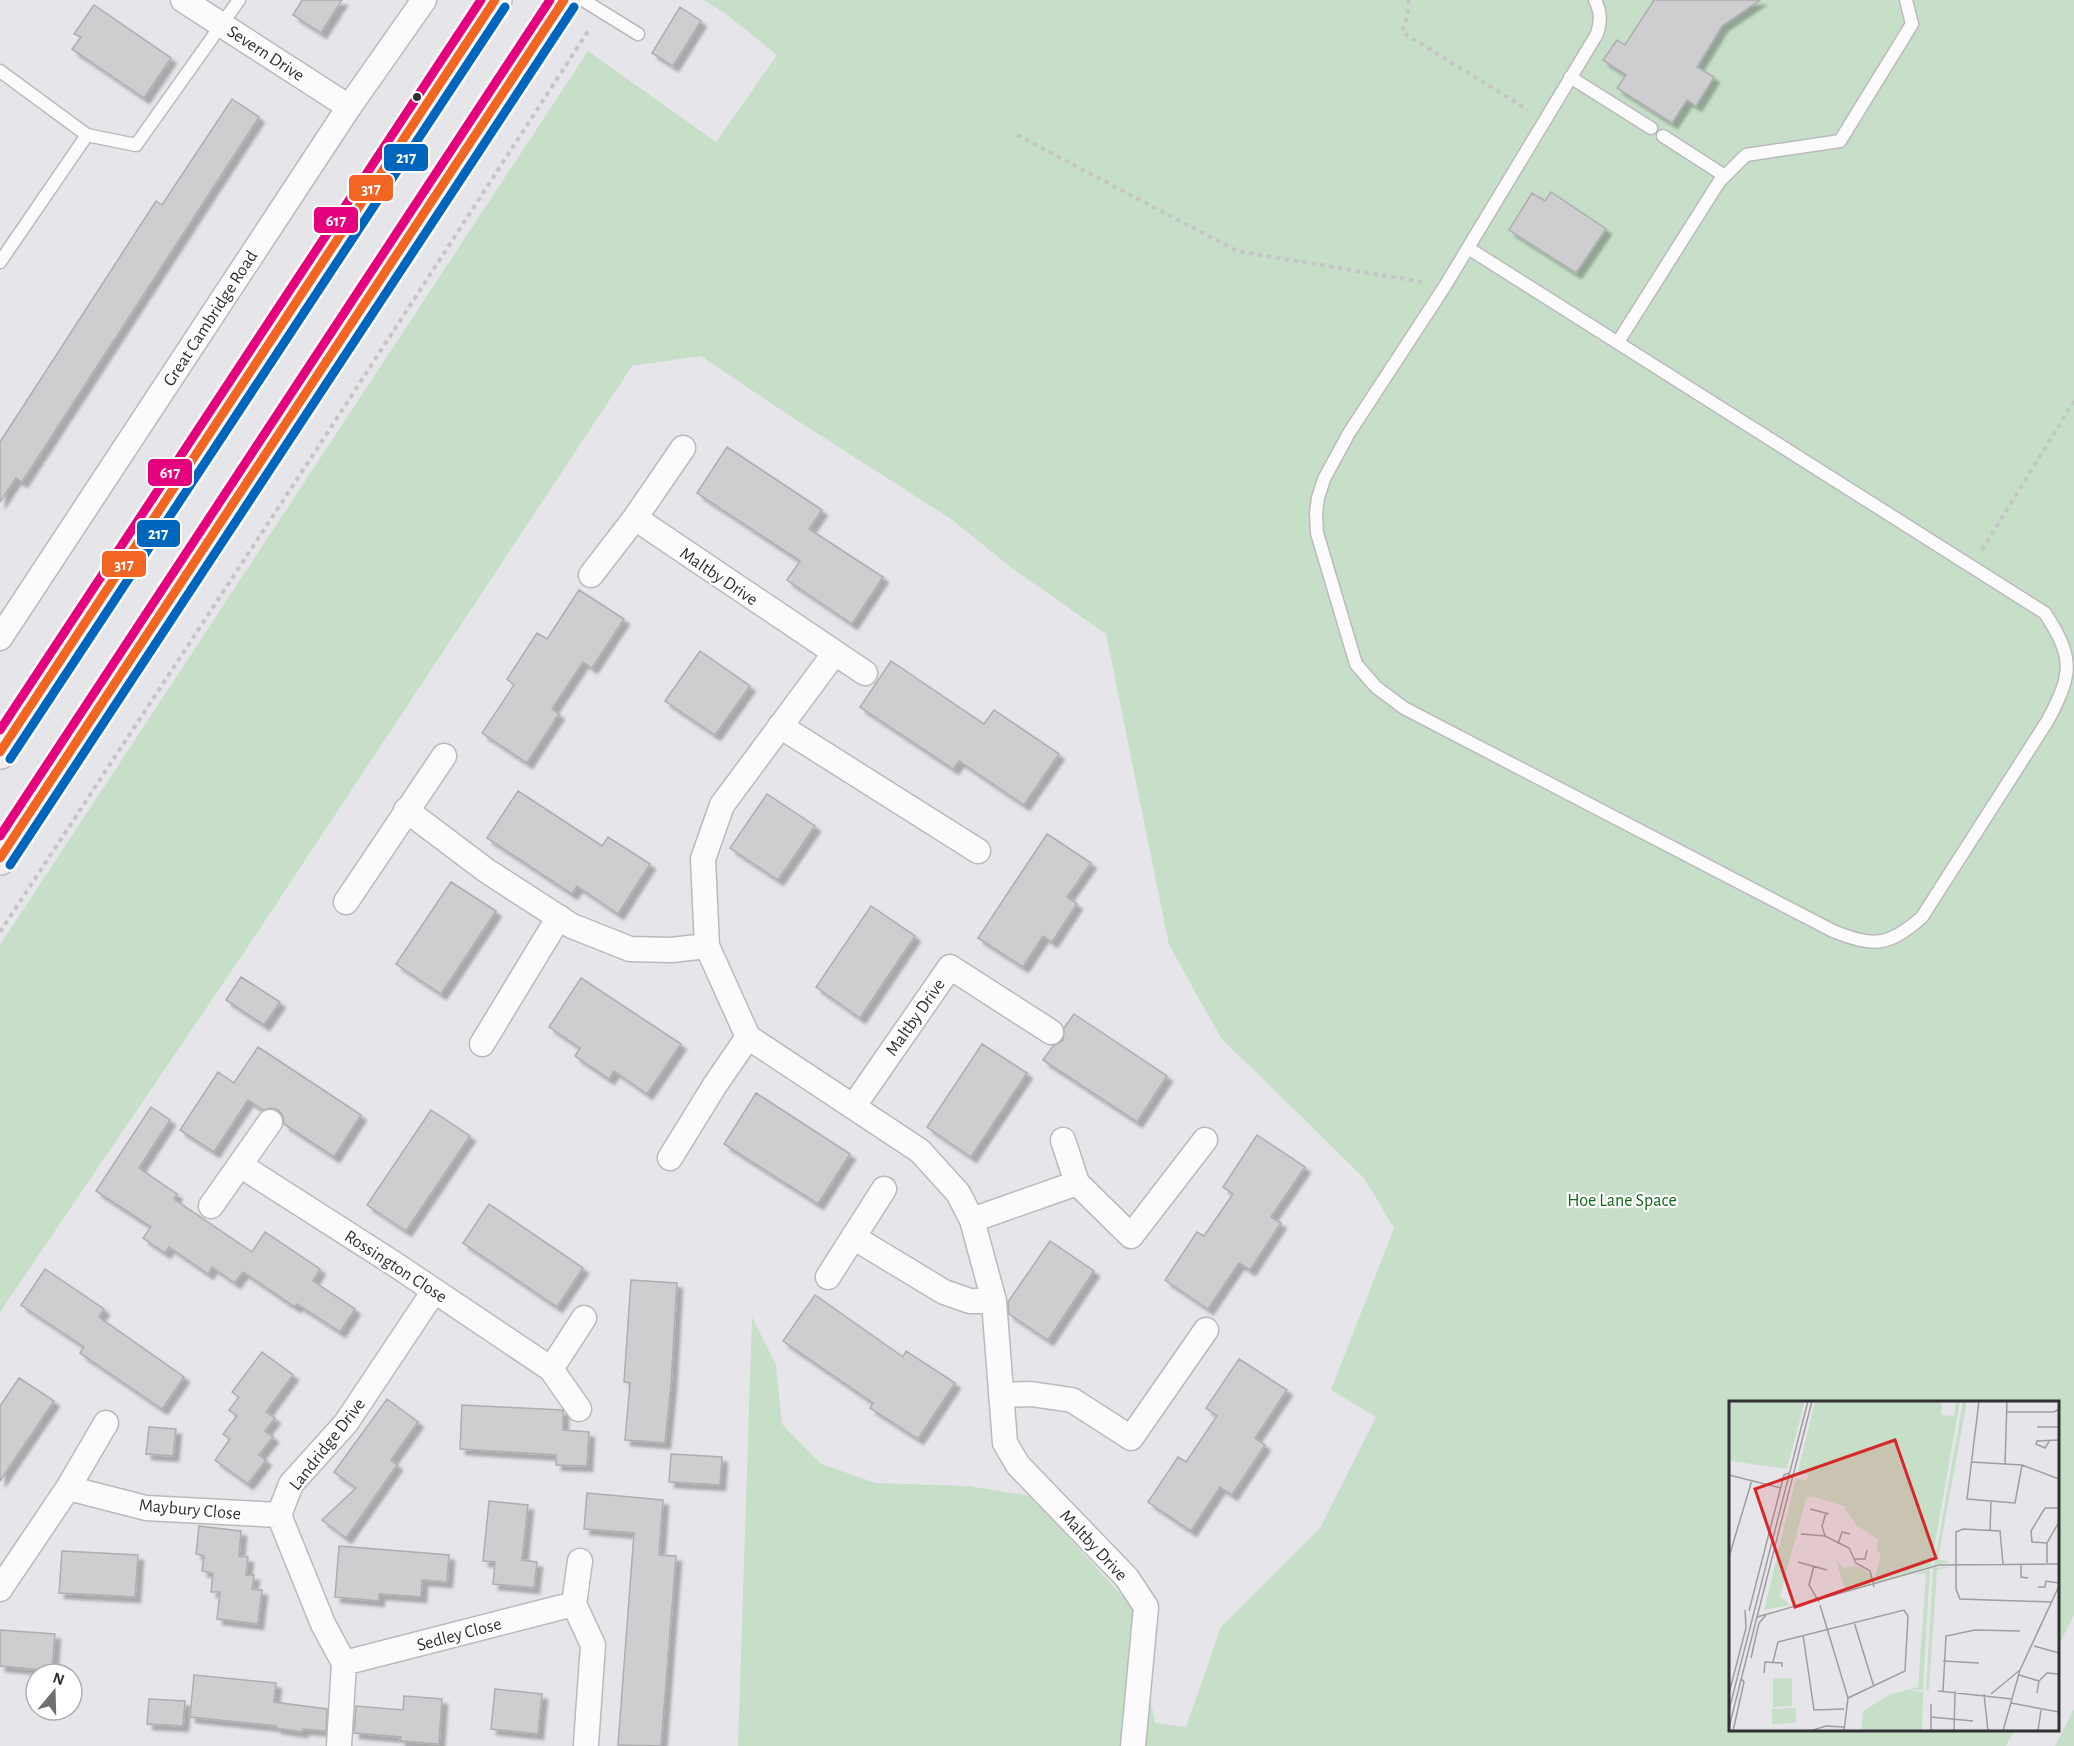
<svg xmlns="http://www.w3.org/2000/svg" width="2074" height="1746" viewBox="0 0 2074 1746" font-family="'Alegreya Sans',sans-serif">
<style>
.green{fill:#c7dfc9}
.building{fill:#ceced1;stroke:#aeaeb1;stroke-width:1.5;filter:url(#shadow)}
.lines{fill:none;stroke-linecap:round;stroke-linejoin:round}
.service-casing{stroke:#bababd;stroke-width:15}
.minor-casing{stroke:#bababd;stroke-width:27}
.trunk-casing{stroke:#c1c1c4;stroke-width:36}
.path{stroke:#c5c5c6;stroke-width:4;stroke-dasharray:4.5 4.5;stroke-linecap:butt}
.service{stroke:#fbfbfc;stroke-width:12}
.minor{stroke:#fbfbfc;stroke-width:24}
.trunk{stroke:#f3eced;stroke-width:33}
.bus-1-casing{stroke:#fff;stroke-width:14}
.bus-2-casing{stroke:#fff;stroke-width:14}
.bus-3-casing{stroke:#fff;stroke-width:14}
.bus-1{stroke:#f26522;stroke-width:9}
.bus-2{stroke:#0065bd;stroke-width:9}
.bus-3{stroke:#e5007d;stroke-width:9}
.bus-dot{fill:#313134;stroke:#fff;stroke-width:2}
.labels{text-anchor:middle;stroke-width:4.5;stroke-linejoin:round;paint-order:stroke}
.street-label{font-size:18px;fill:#313134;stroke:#fff}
.park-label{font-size:18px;fill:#0e671c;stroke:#fff}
.inset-road{fill:none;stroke:#9e9ea1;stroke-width:1.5}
.view{fill:#d62828;fill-opacity:0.15;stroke:#d62828;stroke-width:3}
.inset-edge{fill:none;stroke:#313134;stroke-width:3}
.line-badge{stroke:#fff;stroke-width:2}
.badge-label{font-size:16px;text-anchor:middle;font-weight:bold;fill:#fff}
</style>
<defs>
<filter id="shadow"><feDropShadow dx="5.5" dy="5.5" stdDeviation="1.5" flood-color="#0004"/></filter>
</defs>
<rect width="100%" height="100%" fill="#e6e6ea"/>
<path class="green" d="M 704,0 L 2074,0 L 2074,1615 L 2058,1647 L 2058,1402 L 1730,1402 L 1730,1730 L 2015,1730 L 2006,1746 L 738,1746 L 752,1317 L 776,1365 L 782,1424 L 821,1464 L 876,1483 L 969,1486 L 1031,1496 L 1133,1608 L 1155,1723 L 1186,1727 L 1221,1627 L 1320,1528 L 1376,1417 L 1331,1390 L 1394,1228 L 1364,1178 L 1221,1038 L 1169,945 L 1106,634 L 1013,569 L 951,519 L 787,414 L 701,356 L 632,366 L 245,951 L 0,1312 L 0,945 L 588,51 L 716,142 L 777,55 L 726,14 Z
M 2074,1708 L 2074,1746 L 2055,1746 L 2074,1709 Z"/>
<path class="building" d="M 302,0 L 342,0 L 321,33 L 293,15 Z
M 1654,0 L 1760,0 L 1722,26 L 1697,67 L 1714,77 L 1696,106 L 1687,100 L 1672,123 L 1617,88 L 1626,75 L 1603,60 L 1617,40 L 1625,45 Z
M 94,5 L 171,58 L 144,98 L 72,49 L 81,37 L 74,34 Z
M 680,7 L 701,21 L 673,66 L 652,53 Z
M 232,99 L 259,117 L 22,482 L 16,478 L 0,502 L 0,442 L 156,201 L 162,205 Z
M 1551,192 L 1606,229 L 1576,273 L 1509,230 L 1532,193 L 1545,201 Z
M 727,447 L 822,510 L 809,529 L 883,577 L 852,624 L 787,580 L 800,561 L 697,493 Z
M 579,590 L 624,619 L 592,668 L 583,662 L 552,709 L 559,714 L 527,763 L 482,733 L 514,685 L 507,679 L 537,633 L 547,639 Z
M 700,651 L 750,686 L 715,735 L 665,701 Z
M 891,661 L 984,724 L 994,710 L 1059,754 L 1024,805 L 959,761 L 953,769 L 860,707 Z
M 518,791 L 602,846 L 608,837 L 650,864 L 618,914 L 577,886 L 572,894 L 487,838 Z
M 767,794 L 815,826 L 778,880 L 730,848 Z
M 1047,834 L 1091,863 L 1067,897 L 1077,904 L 1052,942 L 1043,936 L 1023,967 L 978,938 Z
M 451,882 L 496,911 L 441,994 L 396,964 Z
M 871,906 L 915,936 L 860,1018 L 816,987 Z
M 241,977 L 280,1002 L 264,1025 L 226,1000 Z
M 581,978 L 681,1044 L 647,1094 L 614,1071 L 609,1079 L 575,1056 L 580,1048 L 549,1027 Z
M 1074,1014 L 1167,1076 L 1137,1122 L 1043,1060 L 1053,1046 L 1063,1040 L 1064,1028 Z
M 982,1044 L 1027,1073 L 971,1157 L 927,1127 Z
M 258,1047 L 361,1115 L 334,1157 L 284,1124 L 283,1116 L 278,1110 L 271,1108 L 263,1110 L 248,1100 L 214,1152 L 180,1130 L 218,1072 L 234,1083 Z
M 756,1093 L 850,1154 L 818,1204 L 724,1144 Z
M 151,1107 L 170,1120 L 139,1168 L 177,1194 L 174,1199 L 252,1252 L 265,1232 L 320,1269 L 313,1281 L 355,1309 L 340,1332 L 297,1304 L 295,1307 L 243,1272 L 235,1283 L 212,1267 L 208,1274 L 169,1247 L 165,1253 L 143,1238 L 151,1227 L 96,1191 Z
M 431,1110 L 470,1136 L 406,1231 L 367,1205 Z
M 1257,1135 L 1305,1167 L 1271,1217 L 1281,1223 L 1250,1270 L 1239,1263 L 1208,1309 L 1165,1280 L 1197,1232 L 1204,1236 L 1233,1194 L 1223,1187 Z
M 489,1204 L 583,1268 L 557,1307 L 463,1243 Z
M 1050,1241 L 1094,1271 L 1048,1340 L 1009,1314 L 1008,1302 Z
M 45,1269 L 104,1309 L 99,1317 L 184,1377 L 162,1409 L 80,1353 L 84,1347 L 21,1305 Z
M 631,1280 L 677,1283 L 671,1385 L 665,1443 L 625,1440 L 630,1383 L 624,1382 Z
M 815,1295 L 903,1357 L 906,1351 L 955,1383 L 918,1439 L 870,1408 L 873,1403 L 783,1341 Z
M 262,1352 L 293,1375 L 266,1412 L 275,1418 L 265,1431 L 273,1437 L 259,1455 L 266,1460 L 248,1484 L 215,1460 L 230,1439 L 223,1434 L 237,1416 L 229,1410 L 239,1397 L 232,1392 Z
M 1239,1359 L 1287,1390 L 1255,1438 L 1265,1445 L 1232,1495 L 1220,1487 L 1191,1531 L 1148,1502 L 1178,1457 L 1186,1462 L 1217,1416 L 1206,1408 Z
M 19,1378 L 54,1401 L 0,1481 L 0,1406 Z
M 387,1399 L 418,1422 L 391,1460 L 397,1465 L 346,1538 L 322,1520 L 356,1488 L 334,1472 Z
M 462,1405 L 563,1410 L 563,1430 L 589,1432 L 587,1466 L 556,1465 L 556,1455 L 460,1449 Z
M 149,1427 L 176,1429 L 173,1456 L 146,1454 Z
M 671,1454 L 722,1457 L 720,1485 L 669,1482 Z
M 587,1493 L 663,1500 L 659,1555 L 676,1556 L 661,1746 L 618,1745 L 634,1533 L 584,1529 Z
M 489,1501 L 528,1505 L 522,1560 L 537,1562 L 534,1588 L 493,1584 L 495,1562 L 483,1561 Z
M 199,1526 L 241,1531 L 239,1556 L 248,1557 L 246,1575 L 254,1575 L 252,1589 L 262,1590 L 258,1624 L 217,1619 L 220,1592 L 211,1592 L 213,1573 L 202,1571 L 204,1556 L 196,1554 Z
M 339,1546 L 449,1555 L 447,1582 L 422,1580 L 421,1597 L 379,1594 L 379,1601 L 335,1597 Z
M 62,1551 L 138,1555 L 135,1597 L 59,1593 Z
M 0,1630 L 55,1634 L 52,1671 L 0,1666 Z
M 194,1675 L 276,1683 L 274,1702 L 327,1709 L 326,1731 L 303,1729 L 302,1732 L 276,1728 L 276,1726 L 190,1717 Z
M 495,1689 L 542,1694 L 538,1734 L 491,1729 Z
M 404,1696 L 442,1699 L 439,1744 L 400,1741 L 401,1737 L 354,1733 L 356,1706 L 403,1710 Z
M 149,1699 L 185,1701 L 183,1726 L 147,1724 Z"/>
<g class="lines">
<defs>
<path id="service" d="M 583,0 L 638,34
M 0,71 L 87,135 L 136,145 L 239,0
M 1570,77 L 1651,128
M 1663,136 L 1725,176
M 1468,248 L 2045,613 C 2074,658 2073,673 2048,720 L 1922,917 C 1888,947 1874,947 1833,931 L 1404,708 L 1376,687 L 1356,664 L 1317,533 L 1316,513 L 1318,498 L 1324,479 L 1349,433 L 1445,286 L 1597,34 C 1601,21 1601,12 1595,0
M 0,262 L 87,135
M 1618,342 L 1719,182 L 1746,155 L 1840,141 L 1912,24 L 1906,0"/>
<path id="minor" d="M 183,0 L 349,107
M 635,518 L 865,673
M 591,575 L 635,518 L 683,448
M 0,638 L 349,107 L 424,0
M 834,654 L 722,805 L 703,859 L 707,946 L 748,1037 L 920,1151 L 958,1193 L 972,1220 L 994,1301 L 1005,1443 L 1018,1465 L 1127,1578 L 1146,1607 L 1133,1746
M 780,726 L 978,851
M 406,810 L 487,871 L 572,926 L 630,949 L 671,950 L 707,946
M 346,902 L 444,756
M 482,1044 L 559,917
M 853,1107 L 950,967 L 1051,1032
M 1063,1140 L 1077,1183 L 1131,1236 L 1205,1140
M 670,1158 L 715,1085 L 748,1037
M 240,1165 L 390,1261 L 551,1369 L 579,1409
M 211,1206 L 270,1122
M 972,1220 L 1077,1183
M 853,1237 L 944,1292 L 970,1301 L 994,1301
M 828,1277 L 884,1189
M 551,1369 L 584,1318
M 1001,1395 L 1031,1394 L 1072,1400 L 1131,1438 L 1206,1330
M 68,1488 L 146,1508 L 279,1515
M 580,1561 L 574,1604 L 593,1645 L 586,1744
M 0,1589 L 68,1488 L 106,1423
M 344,1663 L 574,1604
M 339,1746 L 344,1663 L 323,1624 L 279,1515 L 291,1484 L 346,1423 L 434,1291"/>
<path id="trunk" d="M 0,752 L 495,0
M 0,858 L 564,0"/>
</defs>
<use href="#service" class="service-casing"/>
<use href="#minor" class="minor-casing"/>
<use href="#trunk" class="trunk-casing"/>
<path class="path" d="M 1409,0 L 1407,18 L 1402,32 L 1528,110
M 1017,135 L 1237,251 L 1423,282
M 1982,550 L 2074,401
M 0,932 L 326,435 L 590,28"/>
<use href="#service" class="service"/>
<use href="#minor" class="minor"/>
<use href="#trunk" class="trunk"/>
<defs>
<path id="bus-1" d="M 0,752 L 495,0
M 0,858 L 564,0"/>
<path id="bus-2" d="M 10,759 L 505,7
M 10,865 L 574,7"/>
<path id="bus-3" d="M 0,730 L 481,0
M 0,836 L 550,0"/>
</defs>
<use href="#bus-1" class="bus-1-casing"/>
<use href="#bus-2" class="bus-2-casing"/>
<use href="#bus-3" class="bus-3-casing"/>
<use href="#bus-1" class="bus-1"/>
<use href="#bus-2" class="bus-2"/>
<use href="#bus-3" class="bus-3"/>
</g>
<circle class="bus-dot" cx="417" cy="97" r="5"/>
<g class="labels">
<g class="street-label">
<text transform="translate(266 53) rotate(33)" y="6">Severn Drive</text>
<text transform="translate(210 318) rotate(-57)" y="6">Great Cambridge Road</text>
<text transform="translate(719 576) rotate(34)" y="6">Maltby Drive</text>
<text transform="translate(915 1017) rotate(-55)" y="6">Maltby Drive</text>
<text transform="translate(396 1266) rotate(33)" y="6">Rossington Close</text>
<text transform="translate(327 1444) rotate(-52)" y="6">Landridge Drive</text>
<text transform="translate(190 1509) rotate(5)" y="6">Maybury Close</text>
<text transform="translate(1094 1545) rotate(47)" y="6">Maltby Drive</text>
<text transform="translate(459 1634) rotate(-15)" y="6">Sedley Close</text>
</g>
<g class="park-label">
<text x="1622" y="1206">Hoe Lane Space</text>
</g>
</g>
<g transform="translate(1729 1401)">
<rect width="330" height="330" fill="#e6e6ea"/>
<path d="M 0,0 L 76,0 L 58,68 L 0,60 ZM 86,0 L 213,0 L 212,14 L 225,15 L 227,0 L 231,0 L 202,165 L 117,191 L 107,159 L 115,167 L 130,165 L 146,177 L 152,152 L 148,151 L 149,138 L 127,124 L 115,105 L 81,95 L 77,98 L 51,195 L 61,204 L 35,209 L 67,77 L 77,80 L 80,74 L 69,70 ZM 234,0 L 238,0 L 209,158 L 222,161 L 205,164 ZM 225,165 L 208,169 L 200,289 L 197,289 L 204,167 ZM 201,168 L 194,289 L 179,289 L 189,286 L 197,172 L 184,174 ZM 44,277 L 63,277 L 63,305 L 44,306 ZM 178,289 L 194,291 L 193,330 L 132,330 L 134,310 L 162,293 ZM 67,307 L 67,322 L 43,323 L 43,308 Z" fill="#c7dfc9"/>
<path class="inset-road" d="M 250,0 L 238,98 L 286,102 L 293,64M 278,11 L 325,11 L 330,8M 308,26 L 330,26M 321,39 L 316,47 L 307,43 L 308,40 L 330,39M 242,61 L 293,64 L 330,78M 276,63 L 278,0M 0,74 L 52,87M 81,108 L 100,113M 97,112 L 93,125 L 96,135 L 120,147 L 127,162 L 141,170 L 145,186M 261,129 L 262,101M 72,133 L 96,135M 318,142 L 303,141 L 302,130 L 316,107 L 330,107M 109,143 L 113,131 L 121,133M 0,156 L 23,79M 126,158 L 136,158 L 138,149M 69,161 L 98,169M 318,162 L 318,142 L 330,121M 274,163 L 271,130 L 234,128 L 227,131 L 227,188 L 231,198 L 323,201M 292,163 L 292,176 L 299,177M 85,165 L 80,184 L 90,201M 309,186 L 316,186 L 317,180 L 330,182M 91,204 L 119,297 L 115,330M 20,210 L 55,74 L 60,72M 28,216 L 210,164 L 330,163M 125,221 L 145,286M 74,234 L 85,309 L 115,308M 305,245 L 330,252M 22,257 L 30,222 L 37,214M 214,260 L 250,262M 44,261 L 49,241 L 175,209 L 179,215 L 176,270 L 119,297M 35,272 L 36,261 L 53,262 L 53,266M 290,274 L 310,280M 209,290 L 283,298M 214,290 L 217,235 L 246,229 L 291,230M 0,292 L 17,227 L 16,209M 308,292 L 310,280 L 318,272 L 330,273M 255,293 L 259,330M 262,293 L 291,269M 282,302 L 330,311M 0,309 L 79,0M 202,316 L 244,320M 0,326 L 83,0M 4,330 L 15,281 L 12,277M 81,330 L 97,325 L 115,326M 202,330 L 202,303M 225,330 L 226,290M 274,330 L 291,269 L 330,185M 309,330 L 312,309"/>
<path class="view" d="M 166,39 L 207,157 L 66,206 L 26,88 Z"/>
<rect width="330" height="330" class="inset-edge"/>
</g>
<g class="line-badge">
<rect x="383" y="143" width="46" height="29" rx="6" fill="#0065bd"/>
<rect x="348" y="174" width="46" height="28" rx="6" fill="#f26522"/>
<rect x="313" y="206" width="46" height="28" rx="6" fill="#e5007d"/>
<rect x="147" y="458" width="46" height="29" rx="6" fill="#e5007d"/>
<rect x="136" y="519" width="45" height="29" rx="6" fill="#0065bd"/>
<rect x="101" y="550" width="46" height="28" rx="6" fill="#f26522"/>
</g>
<g class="badge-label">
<text x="406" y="163">217</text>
<text x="371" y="194">317</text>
<text x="336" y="226">617</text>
<text x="170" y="478">617</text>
<text x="158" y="539">217</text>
<text x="124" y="570">317</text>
</g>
<g transform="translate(54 1692) rotate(19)"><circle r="28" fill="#ffffff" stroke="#adadae" stroke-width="1.5"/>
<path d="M0-4.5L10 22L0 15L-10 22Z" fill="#707074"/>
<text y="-9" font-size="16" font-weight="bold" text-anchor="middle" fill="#313134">N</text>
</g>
</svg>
